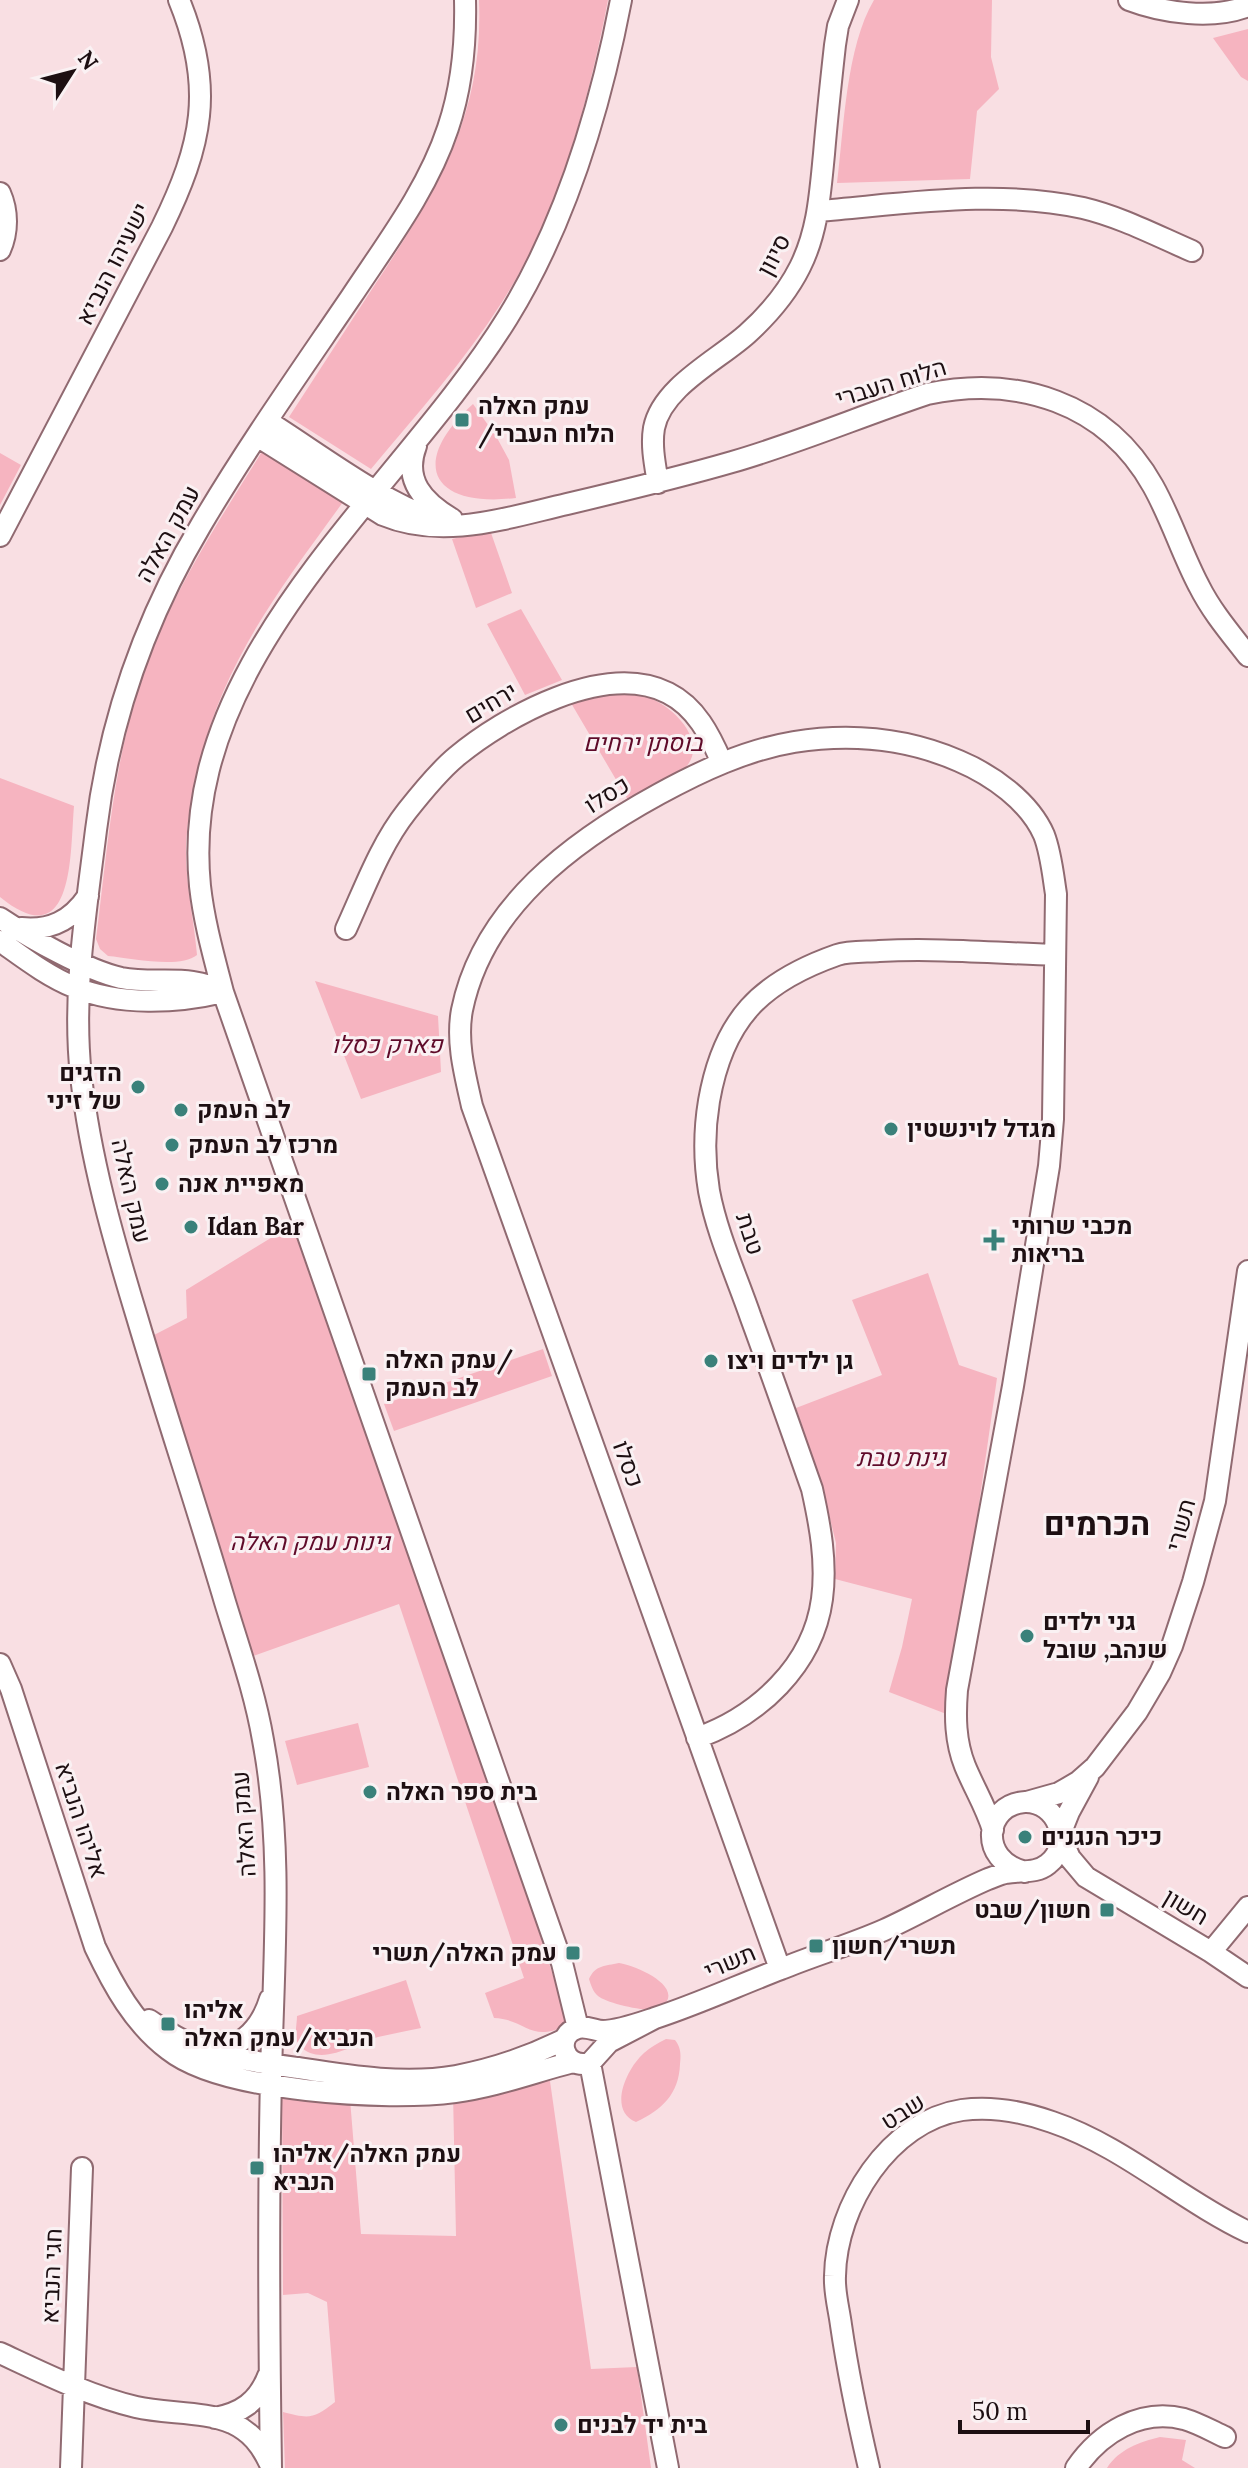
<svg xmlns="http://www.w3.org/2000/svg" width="1248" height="2468" viewBox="0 0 1248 2468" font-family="Lora,Heebo,serif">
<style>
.green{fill:#f6b4c0}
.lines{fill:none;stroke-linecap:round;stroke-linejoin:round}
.minor-casing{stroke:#906a71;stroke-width:24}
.minor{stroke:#fff;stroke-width:20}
.poi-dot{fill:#3a817a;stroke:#faf1f3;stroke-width:3}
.labels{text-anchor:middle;stroke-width:6;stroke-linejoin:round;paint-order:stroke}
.street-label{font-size:24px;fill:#1d0f12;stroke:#faf1f3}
.poi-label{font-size:24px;font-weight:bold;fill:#1d0f12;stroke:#faf1f3;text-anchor:start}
.park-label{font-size:24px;font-style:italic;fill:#5f0a29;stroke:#faf1f3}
.district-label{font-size:32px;font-weight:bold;fill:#1d0f12;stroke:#faf1f3}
</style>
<rect width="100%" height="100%" fill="#f9dfe3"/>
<path class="green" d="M 479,0 L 608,0 C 588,103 559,213 502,302 C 464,362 416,415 371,469 L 289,417 C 318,372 347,328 376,283 C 437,191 484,115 479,0 Z
M 874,0 L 992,0 L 991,57 L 999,89 L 977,111 L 970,179 L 837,183 C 844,128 846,47 874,0 Z
M 1248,29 L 1248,81 L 1241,77 L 1213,38 Z
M 473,404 L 496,436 L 509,460 L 516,498 C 431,508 408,463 473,404 Z
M 263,450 L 343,502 C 278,592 222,662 197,773 C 192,797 187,821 186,846 C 185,882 194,919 197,955 C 180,969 130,958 108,956 L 100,949 L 96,939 C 107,853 113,765 141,681 C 168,598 217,524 263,450 Z
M 0,453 L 21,465 L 0,505 Z
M 490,530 L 512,593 L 476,608 L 452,539 Z
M 521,609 L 562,680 L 525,695 L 487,624 Z
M 622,691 C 635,692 647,695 658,702 C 680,714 706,744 686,767 L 628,800 L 571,703 Z
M 0,778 L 74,806 C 70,852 75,958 0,897 Z
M 315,981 L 438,1016 L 441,1072 L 361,1099 Z
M 292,1225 L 524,1886 L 560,1997 L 565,2026 C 530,2043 526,2019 494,2018 L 485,1993 L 524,1978 L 399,1604 L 253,1656 L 154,1335 L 187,1318 L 186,1290 Z
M 928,1273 L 959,1365 L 997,1378 L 949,1715 L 889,1692 L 902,1647 L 912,1599 L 835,1579 L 836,1543 L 821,1482 L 796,1408 L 882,1375 L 852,1300 Z
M 543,1349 L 552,1376 L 394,1431 L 384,1404 Z
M 358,1723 L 369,1767 L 297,1785 L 285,1741 Z
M 619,1963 C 635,1965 689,1988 660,2008 C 651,2014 606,2003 598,1996 C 593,1992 591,1985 589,1979 C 595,1965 605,1966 619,1963 Z
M 406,1980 L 421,2028 C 406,2031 392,2034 378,2037 C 356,2043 321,2068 300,2046 C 293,2039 297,2025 297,2016 Z
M 666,2039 L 675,2040 C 681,2048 681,2054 680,2064 C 679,2094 662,2110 636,2122 C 607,2110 627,2068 644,2053 C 651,2047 658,2043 666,2039 Z
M 549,2074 L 591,2369 L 637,2367 L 651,2468 L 285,2468 L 283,2412 C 309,2419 314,2419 335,2402 L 327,2302 L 308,2293 L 283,2295 L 282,2086 L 350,2099 L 361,2234 L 456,2236 L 453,2093 Z
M 1160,2437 L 1186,2440 L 1182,2460 L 1195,2468 L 1107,2468 C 1119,2449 1140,2442 1160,2437 Z"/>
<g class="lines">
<defs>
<path id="minor" d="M 1129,0 C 1163,13 1213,20 1248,6
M 0,193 C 8,211 8,232 0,250
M 818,211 C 905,204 997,189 1083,208 C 1121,217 1157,236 1192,251
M 267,421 C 318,453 380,501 436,520
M 257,436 L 383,515 C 443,540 506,518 567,504 C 622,491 677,478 732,462 C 798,443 861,416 927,394 C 1017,375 1106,402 1153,486 C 1171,518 1182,554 1199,586 C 1212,612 1231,634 1248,656
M 416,446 C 403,480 423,502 452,519
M 658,483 C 655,465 651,446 654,428 C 662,387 718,360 747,334 C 768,315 787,293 800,267 C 818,231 820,194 824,154 C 827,118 831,81 835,45 L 838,26 L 848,0
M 0,536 L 162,227 C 202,145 215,88 179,0
M 0,918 C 30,938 86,970 121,978 C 158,985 190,973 223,992
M 21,928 C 50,931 71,921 88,896
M 346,929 C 364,890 380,845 407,811 C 422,792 438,772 456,757 C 504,717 604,661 668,693 C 696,707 710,735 722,763
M 0,941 C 24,958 47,976 74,987 C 119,1006 177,1003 223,992
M 0,1664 L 11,1689 L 95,1947 C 113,1985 134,2024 169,2050 C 222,2092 388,2101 455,2092 C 495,2087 534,2072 573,2062
M 697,1738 C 758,1716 813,1666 822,1599 C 827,1562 820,1525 812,1489 C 792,1432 772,1375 751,1318 C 737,1277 717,1234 709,1191 C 704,1161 704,1131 709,1101 C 723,1020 760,982 837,955 C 849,951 866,952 879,951 C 938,948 997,953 1055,955
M 1027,1802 L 1059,1793 L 1078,1782 L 1095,1767 L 1137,1712 L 1160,1673 L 1172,1646 L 1193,1582 L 1215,1501 L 1248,1271
M 1061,1832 L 1069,1812 L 1088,1777
M 1061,1838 L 1070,1858 L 1086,1877 L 1211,1952 L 1248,1977
M 1211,1952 L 1248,1907
M 780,1969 L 472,1106 C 465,1075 456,1042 462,1010 C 483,907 573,841 659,794 C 701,771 746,750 794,742 C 851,733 906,738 959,761 C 992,775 1029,801 1044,835 C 1051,853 1053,875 1056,894 L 1053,1119 L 1049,1166 L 1013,1386 L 957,1690 C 955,1716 955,1741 965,1766 C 974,1788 986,1807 993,1830
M 655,2018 L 609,2042 L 590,2063 C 562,2070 554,2034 578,2028 C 586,2026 594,2030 602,2031 C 618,2031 640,2023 655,2018 C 698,2004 739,1985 781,1969 C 815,1955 850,1945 884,1930 C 919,1914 953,1894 988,1879 C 994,1877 1000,1874 1006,1873 C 1020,1870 1036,1874 1048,1864 C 1074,1844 1057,1801 1025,1802 C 985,1804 977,1860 1025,1872
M 149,2020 C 163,2029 176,2038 191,2044 C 225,2058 262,2063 298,2068 C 350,2076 404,2085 456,2076 C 493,2069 531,2056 565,2039
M 578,2028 L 562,1963 L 223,992 C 214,957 204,922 200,886 C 177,656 399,494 508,317 C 567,221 600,109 621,0
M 215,2048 C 244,2048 262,2025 270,1999
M 590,2063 L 668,2468
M 0,2353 C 43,2373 89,2396 136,2407 C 166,2414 205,2411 232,2423 C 251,2432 261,2445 269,2462
M 215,2418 C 241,2413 258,2402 268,2376
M 71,2468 L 82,2168
M 271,2468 C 269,2338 268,2208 271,2078 C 273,1966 284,1851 263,1740 C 255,1693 239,1648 225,1602 C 197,1507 165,1412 137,1317 C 113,1238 90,1158 81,1076 C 72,994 86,911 96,830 C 109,722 145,619 201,525 C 247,447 300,372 351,297 C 386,244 428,189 448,128 C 462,87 466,43 465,0
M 869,2468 C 858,2421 848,2373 841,2325 C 839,2309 834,2292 835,2276 C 836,2206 889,2121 962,2110 C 992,2106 1024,2112 1052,2122 C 1123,2146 1181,2200 1248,2232
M 1076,2468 C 1100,2433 1140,2408 1184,2419 C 1198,2423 1212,2431 1225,2437"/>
</defs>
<use href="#minor" class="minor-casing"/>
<use href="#minor" class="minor"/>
</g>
<g class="poi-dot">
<rect x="454" y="412" width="16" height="16" rx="4"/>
<circle cx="138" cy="1087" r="8"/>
<circle cx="181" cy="1110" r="8"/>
<circle cx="891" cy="1129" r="8"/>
<circle cx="172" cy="1145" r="8"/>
<circle cx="162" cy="1184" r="8"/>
<circle cx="191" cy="1227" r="8"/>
<path d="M990 1228h8v8h8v8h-8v8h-8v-8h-8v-8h8z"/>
<circle cx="711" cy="1361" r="8"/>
<rect x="361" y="1366" width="16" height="16" rx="4"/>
<circle cx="1027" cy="1636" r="8"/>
<circle cx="370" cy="1792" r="8"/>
<circle cx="1025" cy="1837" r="8"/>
<rect x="1099" y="1902" width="16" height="16" rx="4"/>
<rect x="808" y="1938" width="16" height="16" rx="4"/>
<rect x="565" y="1945" width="16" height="16" rx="4"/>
<rect x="160" y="2016" width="16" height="16" rx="4"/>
<rect x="249" y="2160" width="16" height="16" rx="4"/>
<circle cx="561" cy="2425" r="8"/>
</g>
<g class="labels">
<g class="street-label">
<text transform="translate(774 255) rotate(-62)" y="8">סיוון</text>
<text transform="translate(113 264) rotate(-63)" y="8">ישעיהו הנביא</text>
<text transform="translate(891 383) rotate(-17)" y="8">הלוח העברי</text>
<text transform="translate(168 534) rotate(-61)" y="8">עמק האלה</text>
<text transform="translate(491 703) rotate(-31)" y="8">ירחים</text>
<text transform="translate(607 795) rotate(-32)" y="8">כסלו</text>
<text transform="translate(131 1191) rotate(77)" y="8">עמק האלה</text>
<text transform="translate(750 1234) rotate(72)" y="8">טבת</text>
<text transform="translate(628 1464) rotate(70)" y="8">כסלו</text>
<text transform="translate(1181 1525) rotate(-75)" y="8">תשרי</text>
<text transform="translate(81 1820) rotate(72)" y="8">אליהו הנביא</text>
<text transform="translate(244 1824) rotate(-94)" y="8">עמק האלה</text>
<text transform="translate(1186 1907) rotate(31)" y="8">חשון</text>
<text transform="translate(730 1962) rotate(-23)" y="8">תשרי</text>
<text transform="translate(903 2112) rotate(-32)" y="8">שבט</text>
<text transform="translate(52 2276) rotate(-88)" y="8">חגי הנביא</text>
</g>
<g class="poi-label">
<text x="478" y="414">עמק האלה<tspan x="478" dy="28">/הלוח העברי</tspan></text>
<text x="122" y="1081" text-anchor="end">הדגים<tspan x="122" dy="28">של זיני</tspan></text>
<text x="197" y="1118">לב העמק</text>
<text x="907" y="1137">מגדל לוינשטין</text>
<text x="188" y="1153">מרכז לב העמק</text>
<text x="178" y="1192">מאפיית אנה</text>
<text x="1012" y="1234">מכבי שרותי<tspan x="1012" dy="28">בריאות</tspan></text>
<text x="207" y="1235">Idan Bar</text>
<text x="385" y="1368">עמק האלה/<tspan x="385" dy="28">לב העמק</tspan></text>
<text x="727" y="1369">גן ילדים ויצו</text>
<text x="1043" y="1630">גני ילדים<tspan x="1043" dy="28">שנהב, שובל</tspan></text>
<text x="386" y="1800">בית ספר האלה</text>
<text x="1041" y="1845">כיכר הנגנים</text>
<text x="1091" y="1918" text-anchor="end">חשון/שבט</text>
<text x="832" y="1954">תשרי/חשון</text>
<text x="557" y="1961" text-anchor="end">עמק האלה/תשרי</text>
<text x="184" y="2018">אליהו<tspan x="184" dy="28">הנביא/עמק האלה</tspan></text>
<text x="273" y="2162">עמק האלה/אליהו<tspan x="273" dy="28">הנביא</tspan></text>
<text x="577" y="2433">בית יד לבנים</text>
</g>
<g class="park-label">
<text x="643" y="751">בוסתן ירחים</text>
<text x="387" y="1053">פארק כסלו</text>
<text x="901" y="1466">גינת טבת</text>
<text x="310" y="1550">גינות עמק האלה</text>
</g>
<g class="district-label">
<text x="1097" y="1535">הכרמים</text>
</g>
</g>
<g transform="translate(72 72) rotate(54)" stroke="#faf1f3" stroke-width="6" paint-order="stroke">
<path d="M0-6L14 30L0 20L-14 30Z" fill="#1d0f12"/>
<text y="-12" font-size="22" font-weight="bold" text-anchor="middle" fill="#1d0f12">N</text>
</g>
<path d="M960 2420v12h128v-12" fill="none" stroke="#1d0f12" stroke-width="4"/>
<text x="972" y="2420" font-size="24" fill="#1d0f12" stroke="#faf1f3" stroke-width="6" paint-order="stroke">50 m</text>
</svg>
